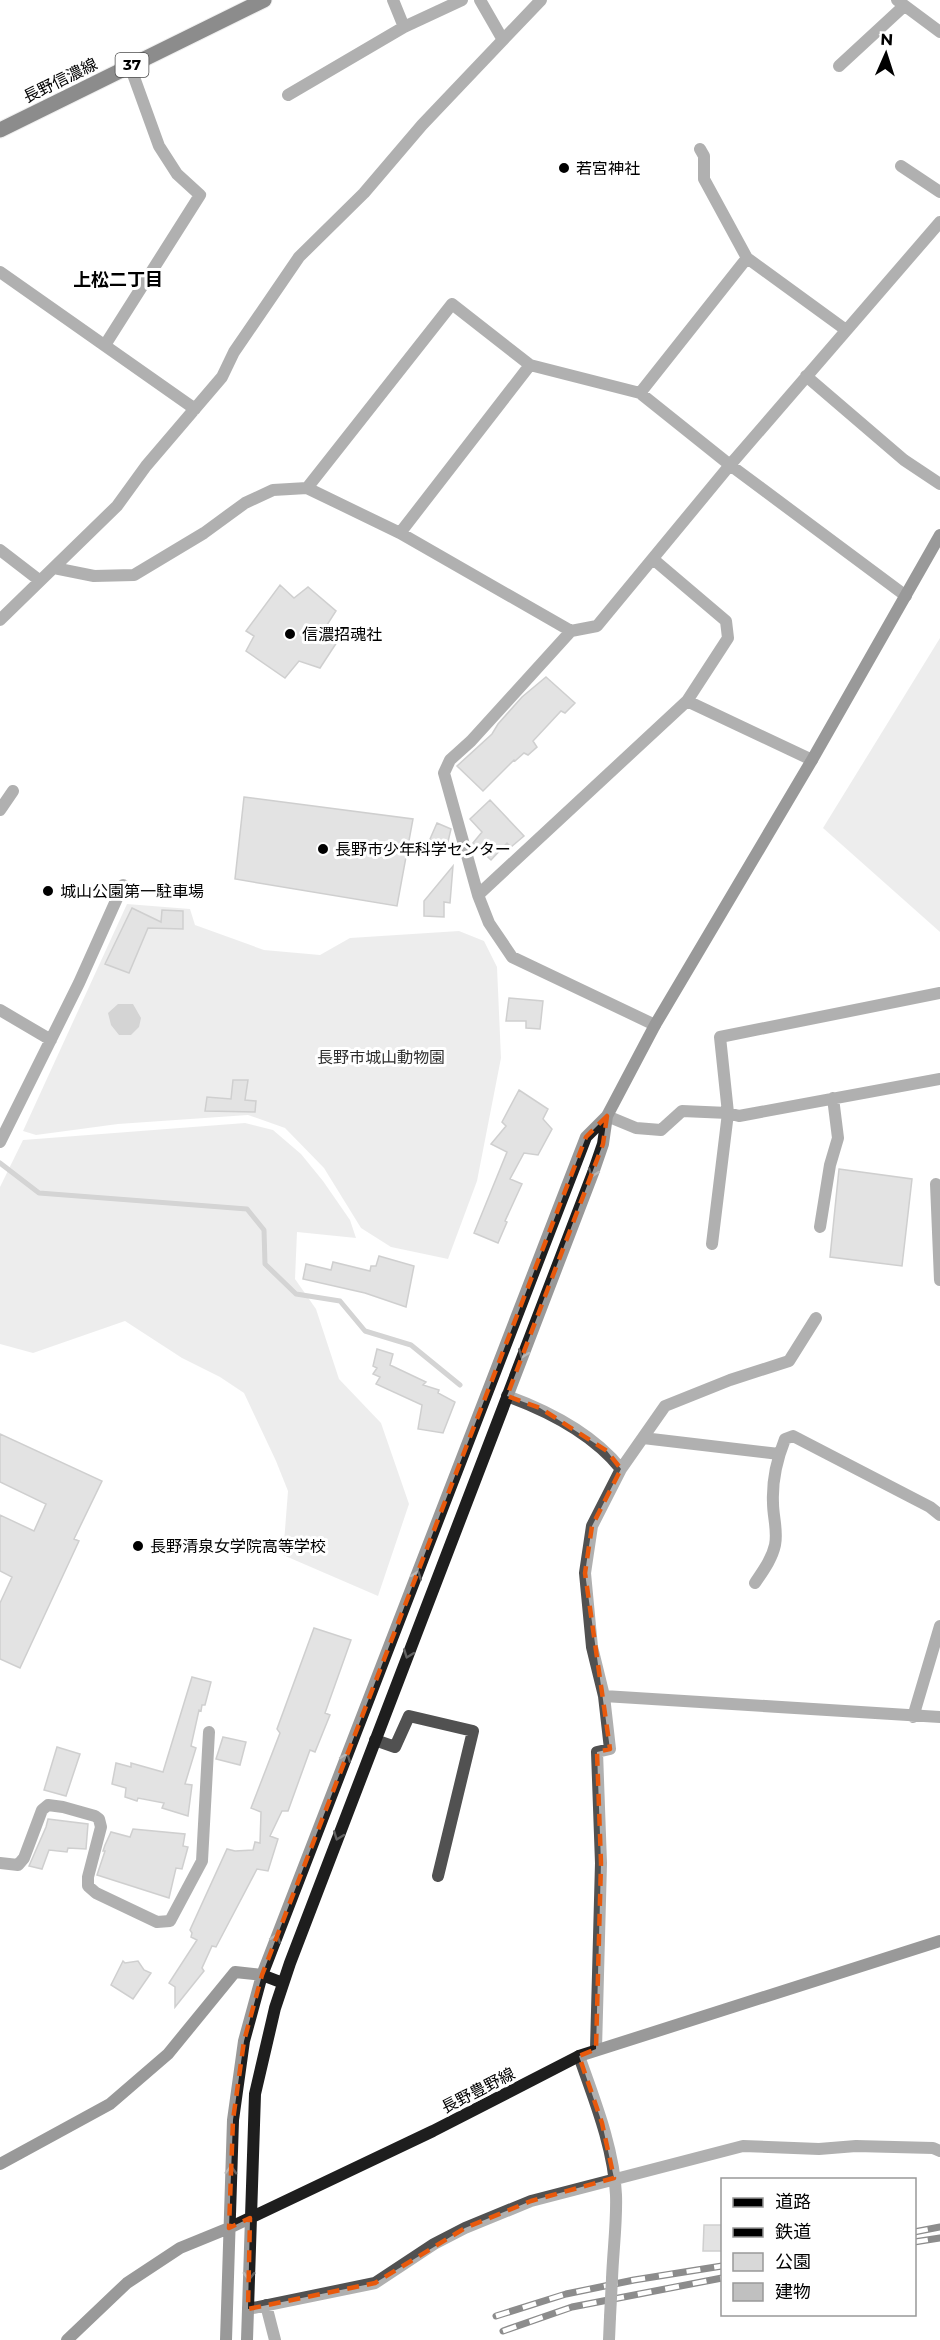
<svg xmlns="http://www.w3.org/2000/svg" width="940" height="2340" viewBox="0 0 940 2340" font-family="Montserrat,'Noto Sans JP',sans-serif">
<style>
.green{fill:#d8d8d8}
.water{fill:#9f9f9f}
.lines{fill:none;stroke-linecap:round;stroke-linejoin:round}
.stream{stroke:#9f9f9f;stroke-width:5}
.building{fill:#c0c0c0;stroke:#959595;stroke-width:1.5}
.primary-casing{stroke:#dbdbdb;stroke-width:17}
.street{stroke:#515151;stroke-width:12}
.secondary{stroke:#1e1e1e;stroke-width:12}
.primary{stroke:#000;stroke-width:15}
.rail-casing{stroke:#000;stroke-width:7}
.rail{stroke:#fff;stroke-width:4.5;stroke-dasharray:14;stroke-linecap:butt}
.street-bridge{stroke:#515151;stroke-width:12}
.oneway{stroke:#626262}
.marked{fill:none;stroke:#e8590c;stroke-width:4.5;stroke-dasharray:12 8;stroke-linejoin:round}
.poi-dot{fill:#000;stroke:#fff;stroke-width:2}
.labels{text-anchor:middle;stroke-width:6;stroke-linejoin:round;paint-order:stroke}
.shield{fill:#fff;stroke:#4c4c4c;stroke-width:1.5}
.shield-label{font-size:15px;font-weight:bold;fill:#000}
.street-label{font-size:16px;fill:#000;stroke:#fff}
.poi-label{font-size:16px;fill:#000;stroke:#fff;text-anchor:start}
.park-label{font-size:16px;fill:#2f2f2f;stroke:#fff}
.neighbourhood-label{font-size:18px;font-weight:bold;fill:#000;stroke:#fff}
</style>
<rect width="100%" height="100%" fill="#fff"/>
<path class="green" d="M 940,638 L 940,932 L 823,828 Z
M 127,904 L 190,909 L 195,925 L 264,950 L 320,955 L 350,938 L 459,931 L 484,941 L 497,967 L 501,1058 L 477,1181 L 448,1259 L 391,1247 L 361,1228 L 324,1168 L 285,1128 L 248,1115 L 118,1124 L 36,1135 L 23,1131 Z
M 245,1123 L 273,1130 L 301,1154 L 323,1181 L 350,1220 L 356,1238 L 297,1232 L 295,1279 L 316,1309 L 339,1379 L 381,1423 L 409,1504 L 378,1596 L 283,1555 L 288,1491 L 276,1461 L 244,1393 L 220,1377 L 182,1358 L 125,1321 L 33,1353 L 0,1344 L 0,1187 L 23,1140 Z"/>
<path class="water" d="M 118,1004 L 133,1004 L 141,1018 L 139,1027 L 131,1035 L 119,1035 L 111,1025 L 108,1013 Z"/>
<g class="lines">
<path class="stream" d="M 0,1163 L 39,1193 L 247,1209 L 264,1230 L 265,1264 L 296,1294 L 340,1301 L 365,1331 L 411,1345 L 460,1385"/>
</g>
<path class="building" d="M 280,585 L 294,598 L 308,587 L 336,611 L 325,628 L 337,642 L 320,668 L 299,661 L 285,678 L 246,651 L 254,636 L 246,631 Z
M 546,677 L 575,703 L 565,713 L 561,711 L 533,741 L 537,747 L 528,755 L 524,753 L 515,761 L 514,760 L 483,791 L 457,766 L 492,734 L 498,724 L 522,697 Z
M 244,797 L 413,819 L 397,906 L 235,879 Z
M 490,800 L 524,836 L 511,847 L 507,843 L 491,860 L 473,843 L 482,832 L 470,819 Z
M 437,823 L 451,829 L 447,846 L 430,839 Z
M 453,866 L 450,903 L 444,902 L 444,917 L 424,916 L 424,901 Z
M 132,908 L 161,922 L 162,910 L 183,911 L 183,929 L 148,928 L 129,973 L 105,964 Z
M 509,998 L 543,1001 L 540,1029 L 526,1028 L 526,1021 L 506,1021 Z
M 233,1080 L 248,1080 L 245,1100 L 256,1101 L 255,1112 L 205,1111 L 207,1097 L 231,1099 Z
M 519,1090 L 548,1109 L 543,1119 L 552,1129 L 538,1155 L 524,1153 L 510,1179 L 522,1184 L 505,1221 L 507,1222 L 498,1243 L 474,1233 L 507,1152 L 491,1144 L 506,1126 L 502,1122 Z
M 839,1169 L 912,1179 L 902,1266 L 830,1257 Z
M 379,1256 L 414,1266 L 406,1307 L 365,1293 L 303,1279 L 306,1264 L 331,1270 L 333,1262 L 370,1271 L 371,1266 L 376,1266 Z
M 377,1349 L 393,1354 L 390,1365 L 426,1382 L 423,1385 L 439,1390 L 438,1393 L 455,1402 L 443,1433 L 418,1429 L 422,1405 L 376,1384 L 380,1377 L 373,1374 L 377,1368 L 373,1366 Z
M 0,1434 L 102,1481 L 74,1539 L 79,1541 L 20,1668 L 0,1659 L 0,1603 L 12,1577 L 0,1571 L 0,1515 L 34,1531 L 46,1504 L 0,1482 Z
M 314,1628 L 351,1640 L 325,1713 L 330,1715 L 315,1752 L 310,1750 L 288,1811 L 282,1811 L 270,1836 L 278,1839 L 268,1871 L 257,1869 L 216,1947 L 212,1946 L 202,1968 L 204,1971 L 175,2007 L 175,1987 L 169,1983 L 197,1940 L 191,1937 L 192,1933 L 190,1930 L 227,1849 L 235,1851 L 253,1850 L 255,1842 L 260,1843 L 261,1812 L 251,1808 L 280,1733 L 277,1729 Z
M 192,1677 L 211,1682 L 205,1705 L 202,1705 L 201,1711 L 199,1710 L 191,1746 L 196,1748 L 185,1784 L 192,1785 L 188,1816 L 162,1808 L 164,1803 L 138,1798 L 137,1801 L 125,1797 L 126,1788 L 112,1784 L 116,1763 L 131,1767 L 131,1763 L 163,1772 Z
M 223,1737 L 246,1742 L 240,1765 L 216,1759 Z
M 57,1747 L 80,1754 L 66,1796 L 44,1790 Z
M 48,1819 L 88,1824 L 86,1849 L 68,1848 L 67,1852 L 49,1850 L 42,1869 L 29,1866 L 46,1827 Z
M 133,1829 L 185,1834 L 183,1846 L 188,1847 L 182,1869 L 176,1868 L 169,1898 L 97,1875 L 105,1851 L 103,1851 L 105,1845 L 111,1832 L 130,1837 Z
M 123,1961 L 125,1963 L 138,1961 L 144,1970 L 151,1973 L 133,1999 L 111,1985 Z
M 704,2225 L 723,2225 L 723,2251 L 703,2251 Z"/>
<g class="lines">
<defs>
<path id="primary" d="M 0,130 L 264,0"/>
</defs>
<use href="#primary" class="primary-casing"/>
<path class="street" d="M 393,0 L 404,27 L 462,0
M 480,0 L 503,40
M 897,0 L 940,32
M 839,66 L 904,6
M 288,95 L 404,27
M 700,149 L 704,156 L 704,179 L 747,258 L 846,330
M 901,166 L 940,192
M 0,272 L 195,409
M 105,345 L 200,195 L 177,174 L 159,146 L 130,66
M 530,365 L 640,393 L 730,465 L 906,596
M 806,376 L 904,460 L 940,484
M 640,393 L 747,258
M 307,488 L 452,304 L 530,365 L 400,533
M 0,550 L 39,580
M 653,559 L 726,621 L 728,638 L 687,701 L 812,760
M 54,568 L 94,576 L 134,575 L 204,533 L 245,503 L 273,490 L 307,488 L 400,533 L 571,631 L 597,626 L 730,465 L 940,222
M 0,620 L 117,506 L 146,466 L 222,377 L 234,352 L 299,257 L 364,193 L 422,125 L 541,0
M 571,631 L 471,741 L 450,760 L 444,773 L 478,895 L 489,923 L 512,957 L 655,1025
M 0,810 L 13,791
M 478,895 L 687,701
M 0,1010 L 51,1040
M 607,1116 L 636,1128 L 661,1130 L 682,1111 L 728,1113 L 739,1116 L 940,1079
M 0,1142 L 79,983 L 123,885
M 936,1184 L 940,1280
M 820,1227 L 830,1165 L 838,1138 L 833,1098
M 712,1244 L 728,1113 L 720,1037 L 940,993
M 507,1396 C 548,1411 593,1434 621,1469
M 643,1438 L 779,1454
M 755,1583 C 763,1571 772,1559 775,1545 C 778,1531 773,1517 773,1503 C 772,1482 777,1459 785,1439 L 793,1436 L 930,1507 L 940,1515
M 604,1696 L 940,1717
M 913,1717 L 940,1626
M 375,1740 L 395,1747 L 409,1716 L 473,1731 L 438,1876
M 0,1863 L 18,1865 L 24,1858 L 42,1810 L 48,1805 L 63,1807 L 95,1816 L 99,1819 L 101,1827 L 88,1877 L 88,1886 L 96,1893 L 157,1922 L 170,1921 L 202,1861 L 209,1732
M 596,2049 L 601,1863 L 597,1752 L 610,1749 L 604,1696 L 592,1647 L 585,1573 L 592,1526 L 621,1469 L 665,1406 L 730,1380 L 789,1361 L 816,1318
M 579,2056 C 594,2099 614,2148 616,2195 C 617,2222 613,2251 612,2279
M 266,2305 L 275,2340
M 248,2309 L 375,2283 L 434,2244 L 465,2228 L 531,2201 L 743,2146 L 819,2149 L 856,2146 L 933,2148 L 940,2151
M 609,2340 L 610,2317"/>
<path class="secondary" d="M 0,2164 L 110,2104 L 168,2054 L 235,1972 L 262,1975 L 283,1983
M 67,2340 L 127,2283 L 180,2248 L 229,2228 L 433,2131 L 579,2056 L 940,1941
M 226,2340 L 233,2120 L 244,2041 L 262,1975 L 586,1137 L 607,1116 L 655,1025 L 812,760 L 940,535
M 247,2340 L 255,2094 L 275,2008 L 290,1963 L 593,1173 L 603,1144 L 607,1116"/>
<use href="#primary" class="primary"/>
<defs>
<path id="rail" d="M 914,2232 L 940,2227
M 914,2242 L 940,2238
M 496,2316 L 566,2294 L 634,2280 L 722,2266
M 503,2331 L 572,2307 L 722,2278"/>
</defs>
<use href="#rail" class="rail-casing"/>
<use href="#rail" class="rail"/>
<path class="street-bridge" d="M 610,2317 L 612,2279"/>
</g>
<defs><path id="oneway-chevron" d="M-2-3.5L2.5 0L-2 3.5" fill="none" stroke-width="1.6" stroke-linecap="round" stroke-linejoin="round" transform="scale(1.5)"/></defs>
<g class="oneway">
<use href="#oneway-chevron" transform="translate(593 1173) rotate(110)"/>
<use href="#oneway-chevron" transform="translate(523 1354) rotate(111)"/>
<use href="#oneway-chevron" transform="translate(417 1575) rotate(-69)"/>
<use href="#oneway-chevron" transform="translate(408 1654) rotate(111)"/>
<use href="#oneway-chevron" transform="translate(346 1757) rotate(-69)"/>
<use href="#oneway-chevron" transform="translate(338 1836) rotate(111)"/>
<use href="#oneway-chevron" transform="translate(276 1938) rotate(-69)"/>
<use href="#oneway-chevron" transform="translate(231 2170) rotate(-88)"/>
<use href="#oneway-chevron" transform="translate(249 2276) rotate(91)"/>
</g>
<path d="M0 0H940V2340H0ZM 607,1116 L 603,1144 L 507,1396 L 540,1408 L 607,1451 L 621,1469 L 592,1526 L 585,1573 L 610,1749 L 597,1752 L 601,1863 L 596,2049 L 579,2056 L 602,2123 L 614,2178 L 531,2201 L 465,2228 L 375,2283 L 248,2309 L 250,2218 L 229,2228 L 233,2120 L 244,2041 L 262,1975 L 586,1137 Z" fill="#fff" fill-opacity=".55" fill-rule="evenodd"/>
<path class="marked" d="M 607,1116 L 603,1144 L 507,1396 L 540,1408 L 607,1451 L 621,1469 L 592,1526 L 585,1573 L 610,1749 L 597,1752 L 601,1863 L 596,2049 L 579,2056 L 602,2123 L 614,2178 L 531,2201 L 465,2228 L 375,2283 L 248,2309 L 250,2218 L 229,2228 L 233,2120 L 244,2041 L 262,1975 L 586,1137 Z"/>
<g class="poi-dot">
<circle cx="564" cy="168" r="6"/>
<circle cx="290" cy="634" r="6"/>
<circle cx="323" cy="849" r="6"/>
<circle cx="48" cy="891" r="6"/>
<circle cx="138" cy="1546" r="6"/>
</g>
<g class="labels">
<rect class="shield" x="115.5" y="53" width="33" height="24" rx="4.5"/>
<g class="shield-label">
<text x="132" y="70">37</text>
</g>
<g class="street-label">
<text transform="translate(60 80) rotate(-26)" y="6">長野信濃線</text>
<text transform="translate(478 2090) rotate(-27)" y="6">長野豊野線</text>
</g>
<g class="poi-label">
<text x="576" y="174">若宮神社</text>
<text x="302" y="640">信濃招魂社</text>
<text x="335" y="855">長野市少年科学センター</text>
<text x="60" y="897">城山公園第一駐車場</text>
<text x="150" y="1552">長野清泉女学院高等学校</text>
</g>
<g class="park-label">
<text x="381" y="1063">長野市城山動物園</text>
</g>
<g class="neighbourhood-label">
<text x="118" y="286">上松二丁目</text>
</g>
</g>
<rect x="721" y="2178" width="195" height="138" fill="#ffffff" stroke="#999999" stroke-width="1.5"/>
<rect x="733" y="2198" width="30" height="9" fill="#000000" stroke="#999999" stroke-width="1.5"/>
<text x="775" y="2208" font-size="18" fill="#000000">道路</text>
<rect x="733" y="2228" width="30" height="9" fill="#000000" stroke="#999999" stroke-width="1.5"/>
<text x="775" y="2238" font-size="18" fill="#000000">鉄道</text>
<rect x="733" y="2253" width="30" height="18" fill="#d8d8d8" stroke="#999999" stroke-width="1.5"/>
<text x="775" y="2268" font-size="18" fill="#000000">公園</text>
<rect x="733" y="2283" width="30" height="18" fill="#c0c0c0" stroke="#999999" stroke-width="1.5"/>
<text x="775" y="2298" font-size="18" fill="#000000">建物</text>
<g transform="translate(886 54) rotate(3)" stroke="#ffffff" stroke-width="4.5" paint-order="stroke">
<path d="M0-4.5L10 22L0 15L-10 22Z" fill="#000000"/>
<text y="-9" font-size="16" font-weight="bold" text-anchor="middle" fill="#000000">N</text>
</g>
</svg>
